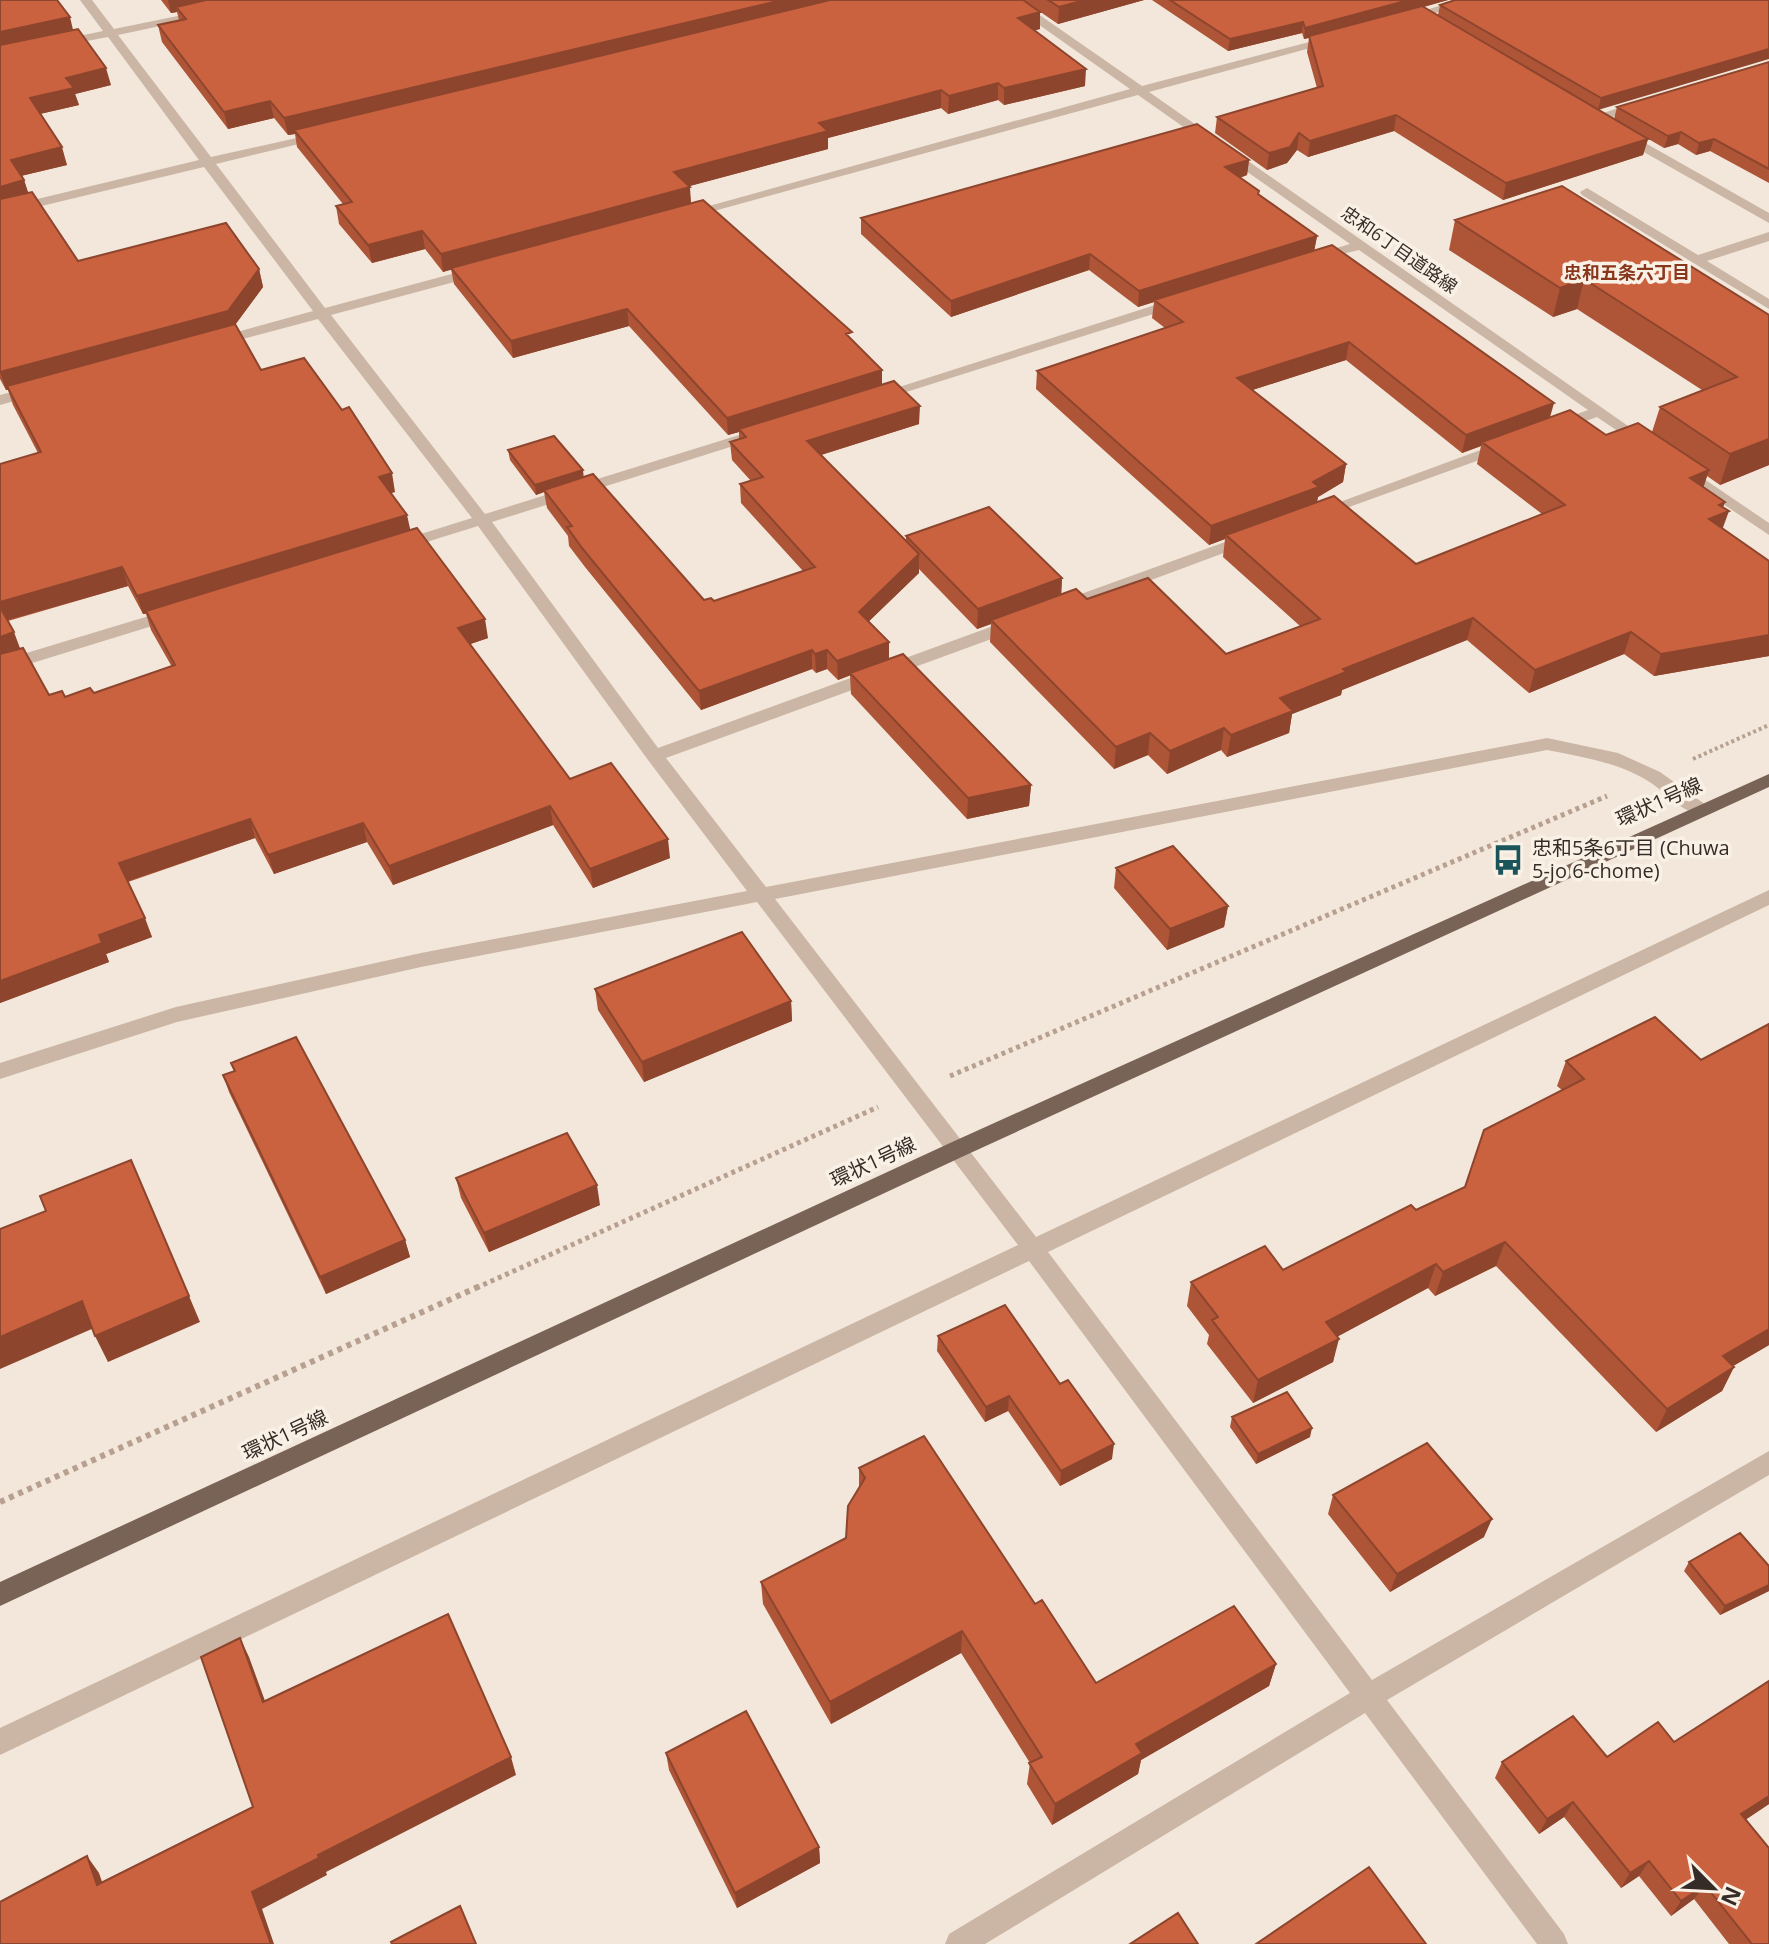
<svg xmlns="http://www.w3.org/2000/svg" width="1769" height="1944" viewBox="0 0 1769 1944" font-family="'Open Sans','Noto Sans JP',sans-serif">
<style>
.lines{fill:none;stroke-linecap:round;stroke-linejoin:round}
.path-far2{stroke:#b7a090;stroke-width:4;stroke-dasharray:3 3;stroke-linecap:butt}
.path-far1{stroke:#b7a090;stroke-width:5;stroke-dasharray:4 4;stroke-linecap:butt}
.path{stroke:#b7a090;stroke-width:6;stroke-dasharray:5 5;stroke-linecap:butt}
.lane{fill:#cbb6a5;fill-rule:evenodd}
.street{fill:#cbb6a5;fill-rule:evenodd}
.primary{fill:#796357;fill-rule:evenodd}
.wall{fill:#ae5437;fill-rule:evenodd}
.shaded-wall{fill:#8d452d}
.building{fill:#ca6240;stroke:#8d452d;stroke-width:2}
.labels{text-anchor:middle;stroke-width:7;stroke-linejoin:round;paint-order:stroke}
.far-street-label{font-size:18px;fill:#362c27;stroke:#faf1e6}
.far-neighbourhood-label{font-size:18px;font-weight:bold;fill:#88371d;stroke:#faf1e6}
.street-label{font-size:20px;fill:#362c27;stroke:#faf1e6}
.poi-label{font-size:20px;fill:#362c27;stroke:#faf1e6;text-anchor:start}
</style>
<rect width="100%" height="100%" fill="#f2e7da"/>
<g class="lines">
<path class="path-far2" d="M 1693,759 L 1769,725"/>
<path class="path-far1" d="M 950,1076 L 1607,796
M 476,1288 L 878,1107"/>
<path class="path" d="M 0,1502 L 480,1286"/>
<path class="lane" d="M 1587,188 L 1698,255 L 1769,232 L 1769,241 L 1707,261 L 1769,299 L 1769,309 L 1582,195 L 1580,192 Z"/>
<path class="street" d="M 80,0 L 92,0 L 114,29 L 207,10 L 207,16 L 118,35 L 211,157 L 328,131 L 328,137 L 216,164 L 325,308 L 474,268 L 484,268 L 484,274 L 331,315 L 485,514 L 752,431 L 762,431 L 762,437 L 492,522 L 658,748 L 1007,621 L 1019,621 L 1022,625 L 1019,629 L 666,758 L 766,887 L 1547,738 L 1618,753 L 1660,772 L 1706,805 L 1708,809 L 1706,813 C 1686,819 1664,790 1648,781 C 1617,762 1582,757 1547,750 L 775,899 L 1036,1237 L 1769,890 L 1769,905 L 1048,1252 L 1372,1680 L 1769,1451 L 1769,1475 L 1387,1700 L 1564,1934 L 1568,1944 L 1537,1944 L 1365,1713 L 985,1944 L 945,1944 L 949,1934 L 1350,1693 L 1029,1261 L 0,1755 L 0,1728 L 1018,1245 L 757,902 L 421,967 L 177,1022 L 0,1079 L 0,1063 L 176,1007 L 421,953 L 747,891 L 648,760 L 478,526 L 404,549 L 392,549 L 392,543 L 472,518 L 318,319 L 216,346 L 211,345 L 211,339 L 313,311 L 204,167 L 0,216 L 0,208 L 199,160 L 108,37 L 55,47 L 55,41 L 103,31 Z
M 1004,0 L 1018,0 L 1142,86 L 1336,35 L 1336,41 L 1149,92 L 1654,444 L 1651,447 L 1641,447 L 1597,417 L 1563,429 L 1553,429 L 1553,423 L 1588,410 L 1359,250 L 1309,262 L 1309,256 L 1350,244 L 1138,95 L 692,217 L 680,214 L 1130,89 Z
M 1459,0 L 1479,0 L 1405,22 L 1399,18 Z
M 1643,100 L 1649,104 L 1647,107 L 1594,122 L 1588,118 Z
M 1624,131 L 1769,213 L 1769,223 L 1619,138 L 1618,135 Z
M 1177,298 L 1182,299 L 1182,305 L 884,399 L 874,399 L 871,396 Z
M 35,386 L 43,391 L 40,394 L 0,405 L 0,395 Z
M 1502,442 L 1507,444 L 1507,450 L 1327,515 L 1315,515 L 1313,512 Z
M 1682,464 L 1769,523 L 1769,535 L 1676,472 L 1676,466 Z
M 1250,533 L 1256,535 L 1256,541 L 1068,611 L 1056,611 L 1054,607 L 1056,603 Z
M 172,609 L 180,614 L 178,618 L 0,673 L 0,661 Z"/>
<path class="primary" d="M 1769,774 L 1769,787 L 966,1155 L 0,1606 L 0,1582 L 950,1143 Z"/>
</g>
<path class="wall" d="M 0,0 L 73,30 L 111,85 L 75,94 L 79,105 L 40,114 L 67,165 L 21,176 L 24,180 L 28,193 L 78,261 L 259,269 L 263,287 L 235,325 L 261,370 L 395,492 L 391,493 L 410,530 L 488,638 L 470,644 L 570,779 L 670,858 L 593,888 L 553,825 L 393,885 L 367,842 L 274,874 L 255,838 L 128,882 L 152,937 L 106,954 L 109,962 L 0,1003 L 0,464 L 38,453 L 13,405 L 8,390 L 6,390 L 0,379 ZM 128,586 L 143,614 L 146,614 L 151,630 L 172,667 L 94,693 L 65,697 L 49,695 L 20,649 L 8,621 Z
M 161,0 L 1023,0 L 1040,12 L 1040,29 L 1034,30 L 1085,86 L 1004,105 L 998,100 L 948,114 L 941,108 L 828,138 L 828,149 L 689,186 L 691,203 L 852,340 L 882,370 L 882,385 L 919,424 L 821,455 L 906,542 L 906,536 L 1062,578 L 1061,595 L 1087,599 L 1226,654 L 1300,626 L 1223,557 L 1225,539 L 1209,545 L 1036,389 L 1037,371 L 1165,328 L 1152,318 L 1154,302 L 1138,307 L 1089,270 L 951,317 L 861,234 L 861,218 L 1249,160 L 1247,175 L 1240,178 L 1259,195 L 1317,236 L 1314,251 L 1550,418 L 1606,435 L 1652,432 L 1660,407 L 1702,390 L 1577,309 L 1553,317 L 1449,250 L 1455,220 L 1769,315 L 1769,465 L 1720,485 L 1707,476 L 1703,487 L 1725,502 L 1723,507 L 1723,529 L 1769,561 L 1769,656 L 1654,676 L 1624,654 L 1529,693 L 1467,640 L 1342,690 L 1341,695 L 1292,714 L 1289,733 L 1227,757 L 1221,750 L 1167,774 L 1148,755 L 1114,769 L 990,642 L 991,624 L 977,629 L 919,569 L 919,573 L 869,621 L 889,659 L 1031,785 L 1029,806 L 967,819 L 851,694 L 850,675 L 838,680 L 827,669 L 816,673 L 812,669 L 701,710 L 585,567 L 569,546 L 568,536 L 547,508 L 544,492 L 536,495 L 510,460 L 508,450 L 584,477 L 704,600 L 714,601 L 803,571 L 741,503 L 740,484 L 751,481 L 732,460 L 730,442 L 739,439 L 739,432 L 728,435 L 629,326 L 513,358 L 454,284 L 451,269 L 443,272 L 425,249 L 372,263 L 339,224 L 336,206 L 343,204 L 297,147 L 295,134 L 288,135 L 274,118 L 228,129 L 162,42 L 158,25 L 179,20 L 177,12 L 171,13 ZM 1346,360 L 1462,453 L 1481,446 L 1477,464 L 1542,514 L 1416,564 L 1317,502 L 1318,497 L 1343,482 L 1346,464 L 1252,390 Z
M 1023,0 L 1144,0 L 1058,24 Z
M 1152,0 L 1448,0 L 1424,7 L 1438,15 L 1440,5 L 1769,0 L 1599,110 L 1648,139 L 1643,155 L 1503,200 L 1394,131 L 1308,157 L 1297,150 L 1287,163 L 1267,170 L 1215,133 L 1217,117 L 1317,88 L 1307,52 L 1309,38 L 1304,39 L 1302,33 L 1228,51 Z
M 1769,62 L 1769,183 L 1710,151 L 1696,155 L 1678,144 L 1664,148 L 1614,119 L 1617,107 Z
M 1116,868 L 1228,906 L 1224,927 L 1167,950 L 1114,888 Z
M 595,989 L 791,1001 L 792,1021 L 644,1082 L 598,1010 Z
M 1769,1024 L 1769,1345 L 1733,1366 L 1734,1367 L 1722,1391 L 1656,1432 L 1496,1266 L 1435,1296 L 1428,1288 L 1338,1336 L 1333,1362 L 1253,1403 L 1207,1344 L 1209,1335 L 1187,1306 L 1191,1282 L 1283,1270 L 1465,1187 L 1562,1090 L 1557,1086 L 1566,1061 L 1701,1060 Z
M 231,1063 L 405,1240 L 410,1257 L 326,1294 L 229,1092 L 223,1075 L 234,1071 Z
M 456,1178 L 600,1205 L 489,1252 L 461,1198 Z
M 938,1336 L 1060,1384 L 1112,1459 L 1060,1486 L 1008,1411 L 985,1422 L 937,1351 Z
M 1232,1417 L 1310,1437 L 1256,1464 L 1230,1427 Z
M 859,1468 L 1035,1604 L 1096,1683 L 1276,1664 L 1269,1686 L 1141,1760 L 1138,1774 L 1052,1825 L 1027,1784 L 1030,1763 L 961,1653 L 831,1724 L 763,1604 L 761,1582 L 846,1538 L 859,1489 Z
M 1333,1495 L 1484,1537 L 1390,1592 L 1328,1514 Z
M 1689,1562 L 1769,1566 L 1769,1591 L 1720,1615 L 1684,1571 Z
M 1769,1681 L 1769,1804 L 1745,1820 L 1769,1944 L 1729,1944 L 1694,1899 L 1671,1916 L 1639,1876 L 1621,1888 L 1564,1817 L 1539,1834 L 1495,1778 L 1502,1762 L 1607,1757 L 1674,1742 Z
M 666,1753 L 819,1847 L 820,1863 L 737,1908 L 669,1770 Z"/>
<path class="shaded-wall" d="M 168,0 L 230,0 L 176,7 L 177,12 L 171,13 Z
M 782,0 L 851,0 L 294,130 L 295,134 L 288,135 L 284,118 Z
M 1085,0 L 1144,0 L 1058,24 L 1059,7 Z
M 1409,0 L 1448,0 L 1304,39 L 1305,28 Z
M 1040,12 L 1040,29 L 1018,35 L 1018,18 Z
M 70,17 L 74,34 L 0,50 L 0,32 Z
M 1303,22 L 1302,33 L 1228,51 L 1230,39 Z
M 1769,49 L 1769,59 L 1598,110 L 1601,98 Z
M 106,68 L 111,85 L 75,94 L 79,105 L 35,115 L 30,98 L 66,78 Z
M 1086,69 L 1085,86 L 1004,105 L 1004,88 Z
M 998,83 L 998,100 L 948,114 L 949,96 Z
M 941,90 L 941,108 L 828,138 L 828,149 L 675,190 L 674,172 L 819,123 Z
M 270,101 L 274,118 L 228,129 L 224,112 Z
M 1396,115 L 1394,131 L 1308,157 L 1310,141 Z
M 1681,132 L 1678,144 L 1664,148 L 1668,136 Z
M 1299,133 L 1297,150 L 1287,163 L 1267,170 L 1269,153 Z
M 1648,139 L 1643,155 L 1503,200 L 1506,183 Z
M 1714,139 L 1710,151 L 1696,155 L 1699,143 Z
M 62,147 L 67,165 L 16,177 L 11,160 Z
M 1249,160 L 1247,175 L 1224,183 L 1225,167 Z
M 24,180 L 30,198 L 0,206 L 0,187 Z
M 690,187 L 691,205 L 443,272 L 441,254 Z
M 422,231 L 425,249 L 372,263 L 368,245 Z
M 1317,236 L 1314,252 L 1154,300 L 1154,302 L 1138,307 L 1139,291 Z
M 1090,254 L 1089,270 L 951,317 L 951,301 Z
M 259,269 L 263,287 L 232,329 L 6,390 L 0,372 Z
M 1584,279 L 1577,309 L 1553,317 L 1560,288 Z
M 627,309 L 629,326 L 513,358 L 511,341 Z
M 1349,342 L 1346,360 L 1234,396 L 1237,378 Z
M 882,370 L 882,387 L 739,429 L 739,432 L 728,435 L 727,418 Z
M 1554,403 L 1549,421 L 1482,442 L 1481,446 L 1462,453 L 1466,435 Z
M 920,406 L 919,424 L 808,459 L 807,441 Z
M 1769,439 L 1769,465 L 1720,485 L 1730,454 Z
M 1346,464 L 1343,482 L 1318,497 L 1316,506 L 1226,535 L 1225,539 L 1209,545 L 1211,526 L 1313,482 Z
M 583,470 L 584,480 L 544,490 L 544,492 L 536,495 L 535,485 Z
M 1709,470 L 1702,492 L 1690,478 Z
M 392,473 L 395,492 L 382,495 L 379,477 Z
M 1725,502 L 1720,515 L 1729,511 L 1721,533 L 1709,519 L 1719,505 Z
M 407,515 L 411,533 L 143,614 L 137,596 Z
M 919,554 L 919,573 L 860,630 L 859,612 Z
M 122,567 L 128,586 L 4,621 L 0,609 L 0,602 Z
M 1062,578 L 1061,598 L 991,620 L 991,624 L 977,629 L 978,609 Z
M 1473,618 L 1467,640 L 1342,690 L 1341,695 L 1292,714 L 1289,733 L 1227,757 L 1231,735 L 1280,698 L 1343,669 Z
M 485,619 L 488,638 L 462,647 L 458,628 Z
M 14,632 L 21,651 L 0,658 L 0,637 Z
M 1631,632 L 1624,654 L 1529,693 L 1535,670 Z
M 1769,635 L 1769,656 L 1654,676 L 1661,654 Z
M 889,642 L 889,661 L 838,680 L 837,661 Z
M 812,650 L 812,669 L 701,710 L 699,691 Z
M 827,650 L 827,669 L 816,673 L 815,654 Z
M 1224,728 L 1221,750 L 1167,774 L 1170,751 Z
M 1150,733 L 1148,755 L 1114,769 L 1116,747 Z
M 1031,785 L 1029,806 L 967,819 L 968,798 Z
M 550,806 L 553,825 L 393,885 L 389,866 Z
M 250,819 L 255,838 L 125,882 L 119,863 Z
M 363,823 L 367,842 L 274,874 L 268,855 Z
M 668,839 L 670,858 L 593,888 L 590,869 Z
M 1228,906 L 1224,927 L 1167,950 L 1170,929 Z
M 145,918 L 152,937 L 106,954 L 109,962 L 0,1003 L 0,981 L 99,935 Z
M 791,1001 L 792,1021 L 644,1082 L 642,1062 Z
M 597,1185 L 600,1205 L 489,1252 L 484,1233 Z
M 405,1240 L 410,1257 L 326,1294 L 320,1277 Z
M 1505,1242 L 1496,1266 L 1435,1296 L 1443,1272 Z
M 1436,1264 L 1428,1288 L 1320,1346 L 1326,1322 Z
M 189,1296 L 200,1322 L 108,1362 L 95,1336 Z
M 82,1301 L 94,1328 L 0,1369 L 0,1337 Z
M 1769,1329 L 1769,1345 L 1711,1379 L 1723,1356 Z
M 1339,1339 L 1333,1362 L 1253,1403 L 1258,1380 Z
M 1734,1367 L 1722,1391 L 1656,1432 L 1667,1409 Z
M 1009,1396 L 1008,1411 L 985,1422 L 986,1407 Z
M 1312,1428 L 1310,1437 L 1256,1464 L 1258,1454 Z
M 1114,1444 L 1112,1459 L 1060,1486 L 1061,1471 Z
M 1492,1519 L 1484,1537 L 1390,1592 L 1397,1574 Z
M 1769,1585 L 1769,1591 L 1720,1615 L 1725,1606 Z
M 962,1631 L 961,1653 L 831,1724 L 830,1702 Z
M 240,1638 L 249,1657 L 272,1720 L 263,1702 Z
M 1276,1664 L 1269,1686 L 1141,1760 L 1138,1774 L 1052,1825 L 1055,1804 L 1136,1744 Z
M 511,1757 L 516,1775 L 326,1872 L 327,1875 L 262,1909 L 274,1944 L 271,1944 L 252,1892 L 318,1855 Z
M 1769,1796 L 1769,1804 L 1730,1830 L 1741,1814 Z
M 1573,1802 L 1564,1817 L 1539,1834 L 1547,1819 Z
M 819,1847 L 820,1863 L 737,1908 L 735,1893 Z
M 87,1856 L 99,1873 L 109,1902 L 97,1885 Z
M 1649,1861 L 1639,1876 L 1621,1888 L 1630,1873 Z
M 1705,1885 L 1694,1899 L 1671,1916 L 1681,1901 Z"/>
<path class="building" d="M 0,0 L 57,0 L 70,17 L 0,32 Z
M 206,0 L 782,0 L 284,118 L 270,101 L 224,112 L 158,25 L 186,19 L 176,7 Z
M 830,0 L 1023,0 L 1040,12 L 1018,18 L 1086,69 L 1004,88 L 998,83 L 949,96 L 941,90 L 819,123 L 828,131 L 674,172 L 690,187 L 441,254 L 422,231 L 368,245 L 336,206 L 352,202 L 294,130 Z
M 1048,0 L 1085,0 L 1059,7 Z
M 1170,0 L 1409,0 L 1305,28 L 1303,22 L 1230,39 Z
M 1455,0 L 1769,0 L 1769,49 L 1601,98 L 1440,5 Z
M 1422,6 L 1648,139 L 1506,183 L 1396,115 L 1310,141 L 1299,133 L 1290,147 L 1269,153 L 1217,117 L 1323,86 L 1309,36 Z
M 78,29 L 106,68 L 66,78 L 74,88 L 30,98 L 62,147 L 11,160 L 24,180 L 0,187 L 0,45 Z
M 1769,62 L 1769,169 L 1714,139 L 1699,143 L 1681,132 L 1668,136 L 1617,107 Z
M 1197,124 L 1249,160 L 1225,167 L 1259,191 L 1258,194 L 1317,236 L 1139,291 L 1090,254 L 951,301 L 861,218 Z
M 1562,186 L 1769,315 L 1769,439 L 1730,454 L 1660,407 L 1737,377 L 1584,279 L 1560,288 L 1455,220 Z
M 32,192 L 78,261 L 226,223 L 259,269 L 228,311 L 0,372 L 0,199 Z
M 703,200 L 852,332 L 846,334 L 882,370 L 727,418 L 627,309 L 511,341 L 451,268 Z
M 1332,245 L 1554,403 L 1466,435 L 1349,342 L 1237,378 L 1346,464 L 1313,482 L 1319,487 L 1211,526 L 1037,371 L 1183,322 L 1154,300 Z
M 235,324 L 261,370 L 304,358 L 342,410 L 349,407 L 392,473 L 379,477 L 407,515 L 137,596 L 122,567 L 0,602 L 0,464 L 41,452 L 7,386 Z
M 894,381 L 920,406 L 807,441 L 919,554 L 859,612 L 889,642 L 837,661 L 827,650 L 815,654 L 812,650 L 699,691 L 582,548 L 567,527 L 572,526 L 544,490 L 593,474 L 704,600 L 711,598 L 714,601 L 815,567 L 740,484 L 763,477 L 730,442 L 746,437 L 739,429 Z
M 1570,410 L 1606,435 L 1638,423 L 1709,470 L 1690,478 L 1725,502 L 1719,505 L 1729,511 L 1709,519 L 1769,561 L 1769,635 L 1661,654 L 1631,632 L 1535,670 L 1473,618 L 1343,669 L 1346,672 L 1280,698 L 1293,711 L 1231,735 L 1224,728 L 1170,751 L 1150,733 L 1116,747 L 991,620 L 1076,589 L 1087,599 L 1148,578 L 1226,654 L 1320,619 L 1226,535 L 1334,496 L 1416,564 L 1565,505 L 1482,442 Z
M 554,436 L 583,470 L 535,485 L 508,450 Z
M 989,507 L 1062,578 L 978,609 L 906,536 Z
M 417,528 L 485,619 L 458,628 L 570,779 L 611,763 L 668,839 L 590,869 L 550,806 L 389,866 L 363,823 L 268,855 L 250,819 L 119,863 L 145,918 L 99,935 L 102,943 L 0,981 L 0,654 L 23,648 L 49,695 L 62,691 L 65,697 L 90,688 L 94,693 L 175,665 L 146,611 Z
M 0,607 L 14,632 L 0,637 Z
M 903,654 L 1031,785 L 968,798 L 850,673 Z
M 1173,846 L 1228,906 L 1170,929 L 1116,868 Z
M 742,932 L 791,1001 L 642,1062 L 595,989 Z
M 1655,1017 L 1701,1060 L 1769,1024 L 1769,1329 L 1723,1356 L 1734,1367 L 1667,1409 L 1505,1242 L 1443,1272 L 1436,1264 L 1326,1322 L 1339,1339 L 1258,1380 L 1212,1320 L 1218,1317 L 1191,1282 L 1265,1246 L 1283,1270 L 1411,1205 L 1416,1210 L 1465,1187 L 1484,1130 L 1584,1079 L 1566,1061 Z
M 296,1037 L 405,1240 L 320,1277 L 223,1075 L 235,1071 L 231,1063 Z
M 567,1133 L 597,1185 L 484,1233 L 456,1178 Z
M 131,1160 L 189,1296 L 95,1336 L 82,1301 L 0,1337 L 0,1229 L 46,1211 L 40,1196 Z
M 1005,1305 L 1060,1384 L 1068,1380 L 1114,1444 L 1061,1471 L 1009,1396 L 986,1407 L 938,1336 Z
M 1287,1392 L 1312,1428 L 1258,1454 L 1232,1417 Z
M 924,1436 L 1035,1604 L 1042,1600 L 1096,1683 L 1234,1606 L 1276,1664 L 1136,1744 L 1142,1753 L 1055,1804 L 1029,1763 L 1042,1757 L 962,1631 L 830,1702 L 761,1582 L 846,1538 L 848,1506 L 865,1478 L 859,1468 Z
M 1427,1443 L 1492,1519 L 1397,1574 L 1333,1495 Z
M 1740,1533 L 1769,1566 L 1769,1585 L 1725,1606 L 1689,1562 Z
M 448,1614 L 511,1757 L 318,1855 L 319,1858 L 252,1892 L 271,1944 L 0,1944 L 0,1902 L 87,1856 L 97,1885 L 253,1807 L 201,1657 L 240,1638 L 263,1702 Z
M 1769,1681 L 1769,1796 L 1741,1814 L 1769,1848 L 1769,1944 L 1752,1944 L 1705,1885 L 1681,1901 L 1649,1861 L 1630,1873 L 1573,1802 L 1547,1819 L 1502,1762 L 1573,1716 L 1607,1757 L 1658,1722 L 1674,1742 Z
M 746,1711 L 819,1847 L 735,1893 L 666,1753 Z
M 1369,1867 L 1426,1944 L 1256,1944 Z
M 460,1906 L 476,1944 L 392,1944 L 391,1942 Z
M 1178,1913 L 1198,1944 L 1130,1944 Z"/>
<defs>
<symbol id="bus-bare" viewBox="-9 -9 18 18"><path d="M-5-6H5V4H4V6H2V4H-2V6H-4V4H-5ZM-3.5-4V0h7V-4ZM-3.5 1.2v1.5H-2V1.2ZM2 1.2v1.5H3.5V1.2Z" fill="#1b5559" stroke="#faf1e6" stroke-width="2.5" paint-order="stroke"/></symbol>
</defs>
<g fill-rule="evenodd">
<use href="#bus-bare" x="1486" y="838" width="44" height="44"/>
</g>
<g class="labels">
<g class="far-street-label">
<text transform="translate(1399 250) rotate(35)" y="6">忠和6丁目道路線</text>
</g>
<g class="far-neighbourhood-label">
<text x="1627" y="279">忠和五条六丁目</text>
</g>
<g class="street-label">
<text transform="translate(1659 802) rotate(-24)" y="7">環状1号線</text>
<text transform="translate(873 1162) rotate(-25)" y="7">環状1号線</text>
<text transform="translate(285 1435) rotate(-25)" y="7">環状1号線</text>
</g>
<g class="poi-label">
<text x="1532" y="855">忠和5条6丁目 (Chuwa<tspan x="1532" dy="23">5-jo 6-chome)</tspan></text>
</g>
</g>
<g transform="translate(1713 1888) rotate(114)" stroke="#faf1e6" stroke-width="6" paint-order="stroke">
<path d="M0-6L14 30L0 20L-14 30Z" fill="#362c27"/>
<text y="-12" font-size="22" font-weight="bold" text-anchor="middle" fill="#362c27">N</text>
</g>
</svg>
